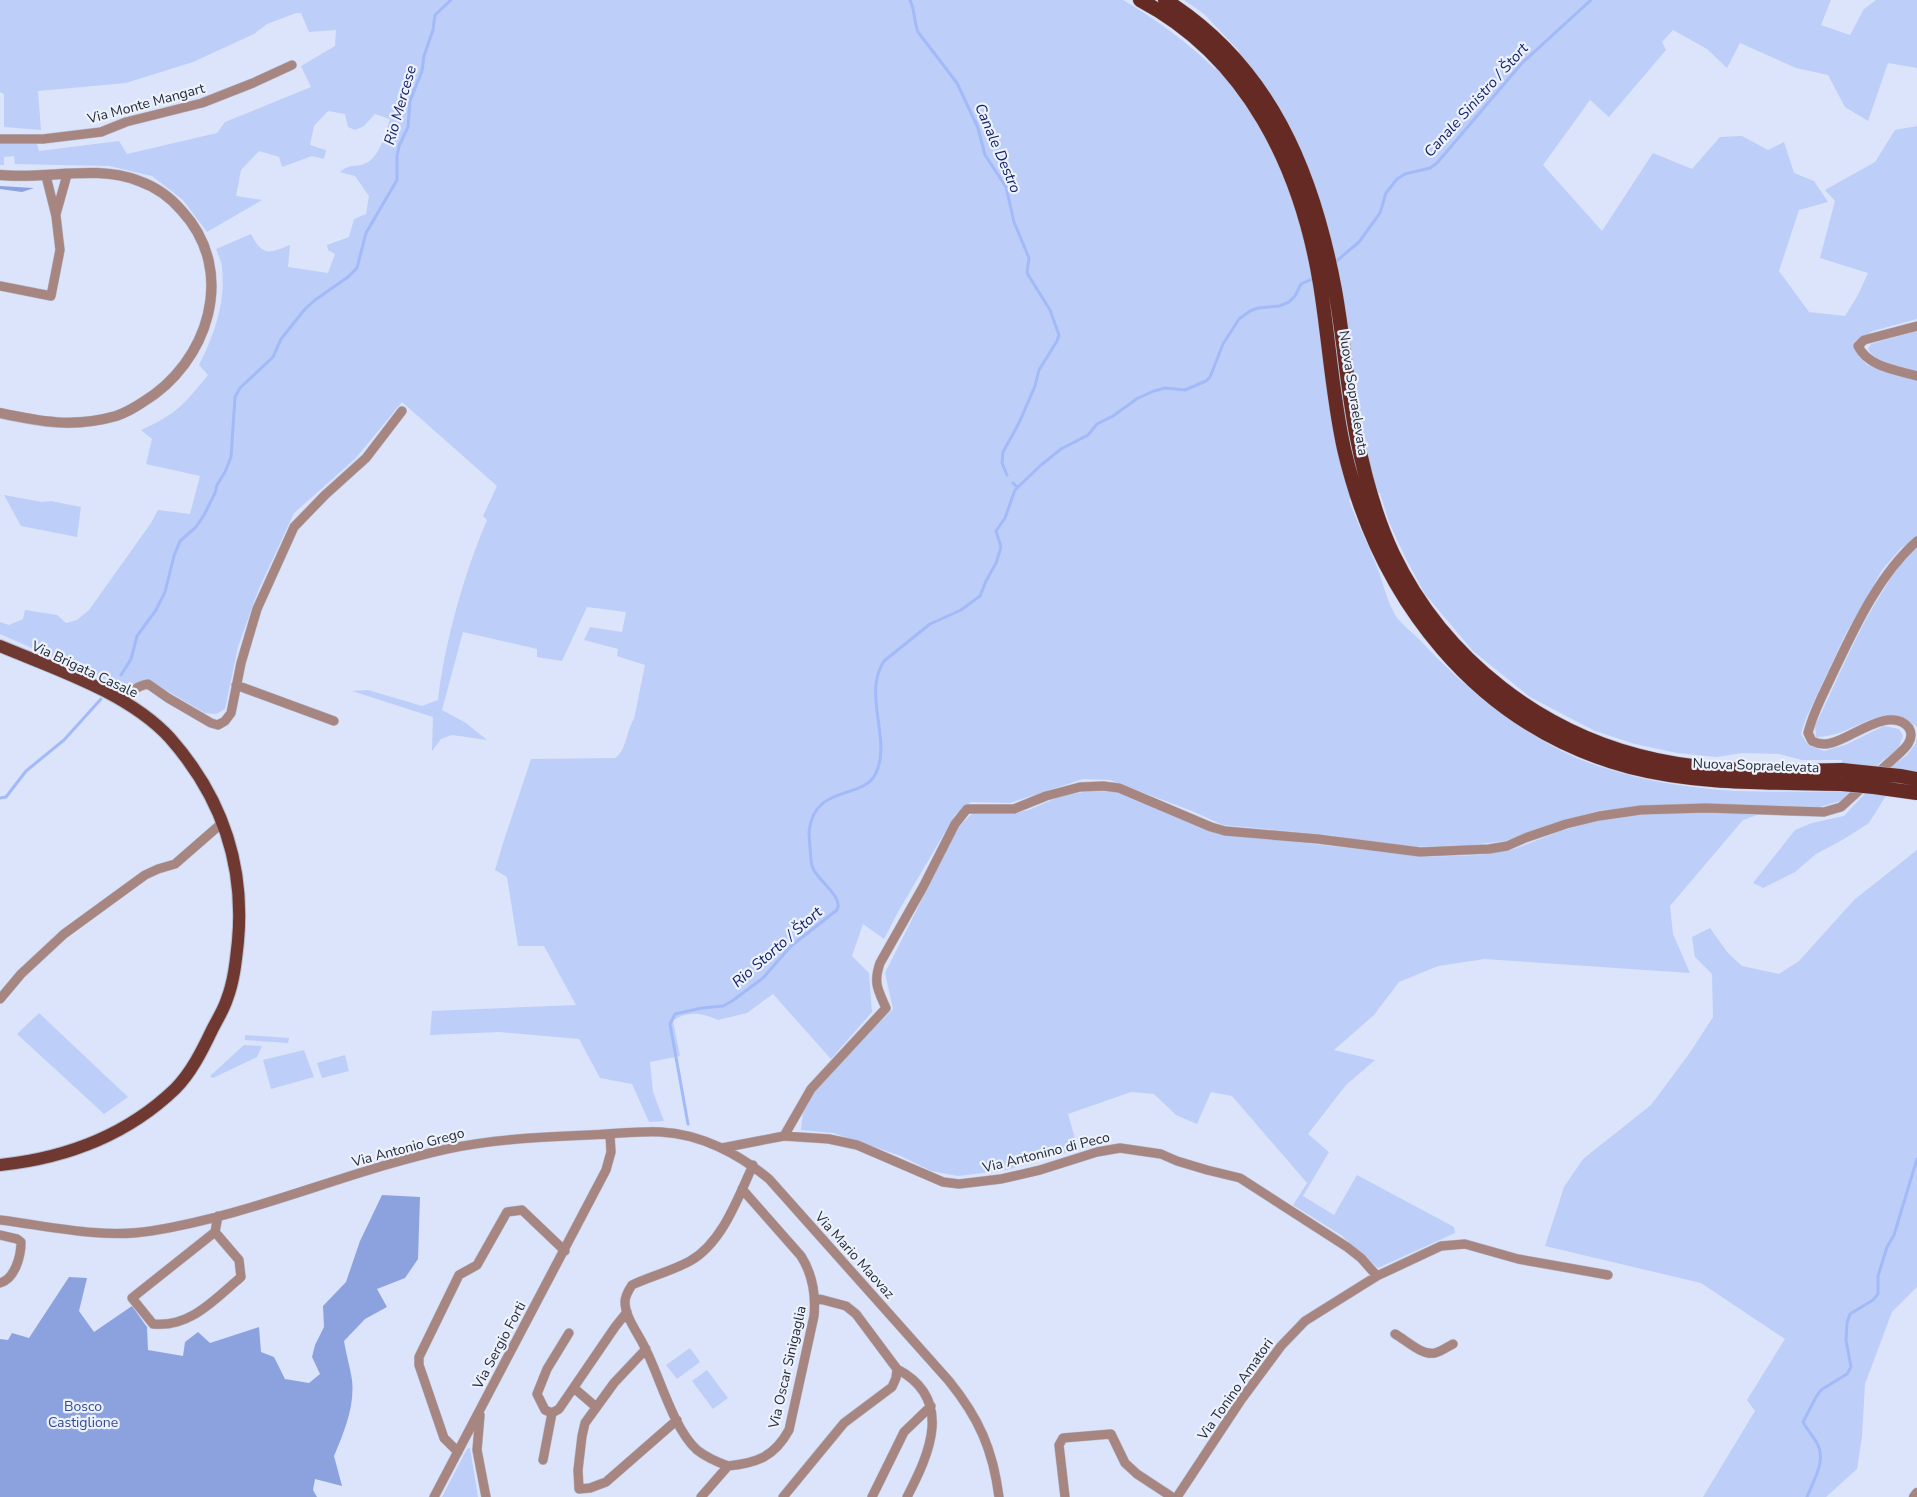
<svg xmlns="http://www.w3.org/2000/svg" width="1917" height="1497" viewBox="0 0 1917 1497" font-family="'Nunito Sans',sans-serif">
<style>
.green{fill:#bdcef9;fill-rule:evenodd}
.forest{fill:#8ca2df}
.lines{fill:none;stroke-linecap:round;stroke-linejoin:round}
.stream{stroke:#a3baf8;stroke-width:3}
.minor-casing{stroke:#b7bfd2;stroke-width:10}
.tertiary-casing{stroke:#b7bfd2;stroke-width:11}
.primary-casing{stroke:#b7bfd2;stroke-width:14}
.trunk-casing{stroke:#b7bfd2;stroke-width:15}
.minor{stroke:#a78681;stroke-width:9}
.tertiary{stroke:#a78681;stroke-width:10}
.primary{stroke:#6f3831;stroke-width:12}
.trunk{stroke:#642a23;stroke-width:14}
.trunk-bridge-casing{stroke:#b7bfd2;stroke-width:15;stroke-linecap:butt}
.trunk-bridge{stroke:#642a23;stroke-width:14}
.labels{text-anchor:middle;stroke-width:4.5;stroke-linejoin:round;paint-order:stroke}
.street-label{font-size:14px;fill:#272b33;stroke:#ecf1fe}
.park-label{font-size:14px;fill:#344992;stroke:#ecf1fe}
.water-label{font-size:15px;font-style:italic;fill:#132066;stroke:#ecf1fe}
</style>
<rect width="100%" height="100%" fill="#dbe4fa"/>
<path class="green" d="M 0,0 L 1123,0 C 1157,20 1187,42 1215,69 L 1239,51 L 1204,14 L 1184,0 L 1831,0 L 1821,25 L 1850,35 L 1864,9 L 1876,0 L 1917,0 L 1917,68 L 1888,63 L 1868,121 L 1845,107 L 1828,75 L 1796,68 L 1740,43 L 1727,68 L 1707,49 L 1673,30 L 1662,42 L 1666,50 L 1609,117 L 1590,100 L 1543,165 L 1602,231 L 1653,153 L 1692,169 L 1720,137 L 1742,136 L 1768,150 L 1784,142 L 1794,173 L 1814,181 L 1828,202 L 1799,210 L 1779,271 L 1809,312 L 1845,316 L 1858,295 L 1868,273 L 1820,258 L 1835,201 L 1825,190 L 1875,162 L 1895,130 L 1917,126 L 1917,319 L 1873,331 L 1855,341 L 1856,353 L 1867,365 L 1917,381 L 1917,537 L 1901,548 L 1882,570 L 1845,635 L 1806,718 L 1801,734 L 1808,745 L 1824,751 L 1845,745 L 1884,726 L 1899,729 L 1903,736 L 1898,749 L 1882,761 L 1840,801 L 1820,807 L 1732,804 L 1668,805 L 1601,810 L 1552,824 L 1505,841 L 1471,845 L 1408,847 L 1329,835 L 1223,825 L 1192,811 L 1110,780 L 1083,779 L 1010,803 L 971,802 L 955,815 L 898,912 L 884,939 L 863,924 L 852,956 L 869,973 L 872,1012 L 831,1059 L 773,994 L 747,1013 L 718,1020 C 703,1013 687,1010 673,1021 L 680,1056 L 650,1062 L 653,1092 L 664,1121 L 649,1122 L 632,1084 L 600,1078 L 579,1039 L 499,1032 L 430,1035 L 432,1011 L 576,1005 L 544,946 L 518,946 L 507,877 L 495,870 L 504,840 L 531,759 L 615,758 C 627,750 626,731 634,719 L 645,665 L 617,656 L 618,649 L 584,640 L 590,627 L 622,632 L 626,612 L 587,607 L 562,661 L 537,657 L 537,649 L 463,632 L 442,710 L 466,723 L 487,740 L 452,735 L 441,739 L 432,751 L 433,717 L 352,691 L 368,690 L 422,706 L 438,700 C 445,641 464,574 487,520 L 483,516 L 497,486 L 402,402 L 355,459 L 294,513 L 258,591 L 238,647 L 225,709 L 216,714 L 205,713 L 150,681 L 121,687 L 0,634 L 0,622 L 9,625 L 23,619 L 25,610 L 57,615 L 66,623 L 77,620 L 89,610 L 151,523 L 158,510 L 190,514 L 200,476 L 146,464 L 152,439 L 141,430 C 177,414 184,404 208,375 L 199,365 C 214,336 226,301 222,268 C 222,262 218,255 216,249 L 251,234 C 262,256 269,254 290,245 L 288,267 L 328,273 L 335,254 L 328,250 L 327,245 L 349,237 L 354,219 L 366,214 L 369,196 L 355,176 L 340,172 C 350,163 356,168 366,163 C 380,157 385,133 390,119 L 375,114 L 364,126 L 355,130 L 348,127 L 345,114 L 328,111 L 314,126 L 310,145 L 326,150 L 324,159 L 312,156 L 282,167 L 279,157 L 259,151 L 241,170 L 236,196 L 262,200 L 207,232 L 183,200 L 152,176 L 109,166 L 15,164 L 14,156 L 4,157 L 4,165 L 0,165 L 0,144 L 37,144 L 39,151 L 119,141 L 127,154 L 217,133 L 225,122 L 311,87 L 301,66 L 335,46 L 336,30 L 309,32 L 301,13 L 296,13 L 267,24 L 254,34 L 193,62 L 126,83 L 38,91 L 41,130 L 4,127 L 4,94 L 0,92 ZM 1380,493 L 1389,522 L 1405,557 L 1425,594 L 1473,651 L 1530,697 L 1595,731 L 1635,744 L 1677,753 L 1717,757 L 1742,753 L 1779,754 L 1802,760 L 1842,760 L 1842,792 C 1795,791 1741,794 1694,787 C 1657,783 1619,774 1584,761 C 1525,738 1462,686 1420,640 C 1413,633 1405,627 1398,619 C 1387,604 1384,584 1377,567 C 1368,544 1357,523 1349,500 Z
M 1917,331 L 1917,371 C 1904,367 1874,362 1868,349 L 1871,344 Z
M 4,495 L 42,502 L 51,501 L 81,507 L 77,537 L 21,526 Z
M 1917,548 L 1917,727 C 1879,697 1854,738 1816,737 L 1815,726 C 1838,679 1857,630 1886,586 C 1895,572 1903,558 1917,548 Z
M 1917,738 L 1917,798 L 1887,794 L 1869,823 L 1844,839 L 1816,854 L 1795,872 L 1763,888 L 1753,883 L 1795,830 L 1812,823 L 1844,816 L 1889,768 L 1907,755 L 1916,743 Z
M 1090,791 L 1115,792 L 1143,802 L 1217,833 L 1425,857 L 1480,855 L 1514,849 L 1561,831 L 1596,821 L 1642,815 L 1717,812 L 1757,815 L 1743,820 L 1670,906 L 1673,934 L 1690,973 L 1484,959 L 1438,966 L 1399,982 L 1374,1015 L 1334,1050 L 1375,1060 L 1346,1085 L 1308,1134 L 1329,1152 L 1303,1196 L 1334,1215 L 1357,1175 L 1454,1227 L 1455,1233 L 1378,1268 L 1341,1235 L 1293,1205 L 1307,1183 L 1232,1096 L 1211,1092 L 1197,1124 L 1176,1115 L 1154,1094 L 1131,1092 L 1068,1114 L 1078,1149 L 1006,1170 L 958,1176 L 931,1171 L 901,1156 L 833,1133 L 801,1130 L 803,1113 L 822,1079 L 893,1009 L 885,973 L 959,826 L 972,814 L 1008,814 L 1029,810 L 1061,796 Z
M 1917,850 L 1917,1287 L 1892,1312 L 1865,1384 L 1862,1436 L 1857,1469 L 1826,1497 L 1703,1497 L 1755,1411 L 1747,1400 L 1785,1339 L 1701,1283 L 1545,1246 L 1564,1187 L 1583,1159 L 1651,1105 L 1689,1054 L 1713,1017 L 1712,974 L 1695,957 L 1692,937 L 1710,928 L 1728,953 L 1742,966 L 1779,974 L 1799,961 L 1854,900 Z
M 39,1013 L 128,1097 L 104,1114 L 17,1034 Z
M 245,1035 L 289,1038 L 288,1043 L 245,1040 Z
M 244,1045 L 262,1046 L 257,1057 L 213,1078 L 210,1076 Z
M 304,1050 L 314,1077 L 271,1089 L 263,1060 Z
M 345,1055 L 349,1071 L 322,1078 L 317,1063 Z
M 690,1348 L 700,1362 L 677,1379 L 666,1365 Z
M 707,1370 L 728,1398 L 713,1409 L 692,1381 Z
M 470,1448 L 478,1497 L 442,1497 L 467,1449 Z"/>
<path class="forest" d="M 0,186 L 34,188 L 22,192 L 0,189 Z
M 382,1195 L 420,1197 L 418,1259 L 405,1278 L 377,1289 L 387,1307 L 365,1319 L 344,1341 C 346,1354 350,1367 352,1380 C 355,1406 344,1432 334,1456 L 342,1486 L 315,1479 L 313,1490 L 317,1497 L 0,1497 L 0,1339 L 8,1340 L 12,1333 L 29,1338 L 69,1277 L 87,1278 L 79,1311 L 94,1332 L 132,1306 L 147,1327 L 148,1350 L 183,1356 L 185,1342 L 198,1332 L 210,1343 L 259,1327 L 261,1352 L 274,1357 L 285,1379 L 309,1383 L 320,1374 L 312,1357 L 315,1345 L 324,1327 L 323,1306 L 346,1282 L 360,1241 Z"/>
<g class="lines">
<path class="stream" d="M 910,0 C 915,11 914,22 918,32 L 957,83 L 978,128 L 985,155 L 1006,187 L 1014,222 L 1029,258 L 1027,273 L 1050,310 L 1059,335 L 1057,341 L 1039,370 L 1035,386 L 1019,423 L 1003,452 L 1002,463 L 1007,475
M 1333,264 L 1359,242 L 1380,213 L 1386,193 L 1397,179 L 1405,174 L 1430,168 L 1437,163 L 1522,63 L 1591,0
M 1013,483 L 1017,487
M 121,675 L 131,659 L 137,636 L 156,610 L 165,592 L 174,556 L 180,541 L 196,527 L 204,515 L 215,493 L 217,485 L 225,472 L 231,457 L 235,397 L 240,388 L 273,357 L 281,339 L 305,309 L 315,300 L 348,277 L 357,268 L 366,233 L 397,180 L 397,156 L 399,146 L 408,127 L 410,101 L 422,71 L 424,56 L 433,30 L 435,15 L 451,0
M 0,798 L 6,797 L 26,771 L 64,740 L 101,699
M 688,1124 L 670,1024 L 675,1014 L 702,1008 L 723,1006 L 732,1001 L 763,978 L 791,946 L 837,910 C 844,896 816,880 812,866 C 811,863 809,836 809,832 C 814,783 863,801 876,773 C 892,739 862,695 884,661 L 930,624 L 961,610 L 980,596 L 986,581 L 996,563 L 1001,547 L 996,531 L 1005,518 L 1015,490 L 1041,465 L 1061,449 L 1088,435 L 1097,424 L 1113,416 L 1138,398 L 1154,391 L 1165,388 L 1185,390 L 1206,381 L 1210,377 L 1223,344 L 1239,319 L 1250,311 L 1258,308 L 1279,306 L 1289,302 L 1295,296 L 1301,284 L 1314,278
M 1807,1497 C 1813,1481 1826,1462 1818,1445 C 1814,1437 1807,1430 1803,1422 L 1816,1397 L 1821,1390 L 1847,1374 L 1851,1367 L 1846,1340 L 1847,1323 L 1850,1314 L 1873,1300 L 1878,1294 L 1878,1276 L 1887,1247 L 1894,1235 L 1917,1159"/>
<defs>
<path id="minor" d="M 0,139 L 43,139 L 101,132 L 126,122 L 202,103 L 253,83 L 292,65
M 56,214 L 67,175
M 0,286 L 51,296 L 60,250 L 56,216 L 46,176
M 1917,326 L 1864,340 L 1858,346 C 1868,367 1897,370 1917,376
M 236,685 L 334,721
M 125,701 C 132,691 136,686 148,684 L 168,698 L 211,723 L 218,725 L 225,721 L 231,713 L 241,663 L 257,609 L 294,527 L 325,495 L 366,458 L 402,411
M 1877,774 C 1881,770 1886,765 1891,761 C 1899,753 1917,742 1909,728 C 1891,704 1851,739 1831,743 C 1824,745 1818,744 1812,741 L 1808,733 C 1813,712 1824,693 1833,673 C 1855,627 1878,576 1917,541
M 0,999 L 21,974 L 64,934 L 145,875 L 158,869 L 175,864 L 222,823
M 784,1136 L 811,1089 L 886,1008 C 878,990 873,983 880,963 L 923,887 L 955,824 L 967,809 L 1014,809 L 1046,796 L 1080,787 L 1103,786 L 1119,788 L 1211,827 L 1225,831 L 1318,839 L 1420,852 L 1489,849 L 1507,846 L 1525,838 L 1566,824 L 1599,816 L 1641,810 L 1706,808 L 1824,812 L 1841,807 L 1865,785
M 722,1148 L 784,1136 L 829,1139 L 857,1145 L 943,1182 L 959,1184 L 1001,1179 L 1040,1170 L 1097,1152 L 1120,1148 L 1161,1154 L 1177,1161 L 1207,1170 L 1240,1178 L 1347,1247 L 1361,1258 L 1377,1276
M 0,1220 C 49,1226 101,1239 151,1231 C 252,1215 347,1171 447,1149 C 494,1139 541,1137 589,1135 C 613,1134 637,1131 661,1132 C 701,1134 739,1154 769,1179 L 949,1381 C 979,1418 993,1450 999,1497
M 215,1232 L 239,1260 L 241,1277 C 215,1299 190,1328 153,1324 L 132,1298 L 215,1232 L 218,1216
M 0,1235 L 17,1239 L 21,1242 C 21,1256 15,1279 0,1283
M 816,1298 L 846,1306 L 856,1314 L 897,1369 C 954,1399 930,1453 907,1497
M 569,1333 L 547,1369 L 537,1394 L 545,1410 L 552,1413 L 559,1409 L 615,1327 L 627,1312
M 1395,1334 C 1406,1340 1422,1356 1435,1353 C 1442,1351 1447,1347 1453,1344
M 646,1349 L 614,1383 L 585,1423 L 582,1436 L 578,1470 L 579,1489 L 590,1488 L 606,1482 L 677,1420
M 574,1388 L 596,1407
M 480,1415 L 477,1450 L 486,1497
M 458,1452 L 444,1438 L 419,1365 L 419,1357 L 459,1275 L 477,1265 L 507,1212 L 522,1210 L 565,1251
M 543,1460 L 552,1413
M 728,1466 C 717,1462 706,1457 697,1450 C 673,1428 660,1377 645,1348 C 639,1334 625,1318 625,1302 C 625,1296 628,1291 632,1285 C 651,1276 672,1271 690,1261 C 722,1243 738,1198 753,1165
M 434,1497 L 606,1170 L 611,1152 L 610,1135
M 701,1497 L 728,1466 C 757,1463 774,1457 789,1430 L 814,1316 C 816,1294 813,1275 801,1256 L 742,1189
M 783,1497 L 844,1423 L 892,1387 L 896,1378 L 897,1369
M 872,1497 L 904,1432 L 931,1406
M 1065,1497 L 1059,1445 L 1063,1438 L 1111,1434 L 1125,1463 L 1137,1474 L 1172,1497
M 1177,1497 L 1241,1400 L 1281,1346 L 1305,1321 L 1377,1276 L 1441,1246 L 1465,1244 L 1518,1259 L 1608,1275"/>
<path id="tertiary" d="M 0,175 C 46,180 95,164 139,181 C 156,187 171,198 182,211 C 238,272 208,363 143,402 C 134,408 125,413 116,416 C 74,428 41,422 0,413
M 1914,1497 L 1917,1493"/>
<path id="primary" d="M 0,646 C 55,669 129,693 170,738 C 221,796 245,864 238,941 C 236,960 234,981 227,999 C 224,1009 217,1020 212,1030 C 202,1051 191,1073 175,1089 C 126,1136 67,1158 0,1165"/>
<path id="trunk" d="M 1140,0 C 1248,57 1301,168 1320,284 C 1329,339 1332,395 1344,449 C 1379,599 1476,726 1630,767 C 1700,785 1771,782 1842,784
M 1165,0 C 1270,66 1313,172 1335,290 C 1344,339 1347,389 1357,438 C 1365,478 1376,518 1393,554 C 1444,660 1543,736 1657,760 C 1717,773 1781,771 1842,770"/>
</defs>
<use href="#minor" class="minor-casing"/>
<use href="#tertiary" class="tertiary-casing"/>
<use href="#primary" class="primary-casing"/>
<use href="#trunk" class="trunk-casing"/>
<use href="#minor" class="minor"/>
<use href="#tertiary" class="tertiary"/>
<use href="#primary" class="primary"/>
<use href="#trunk" class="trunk"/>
<defs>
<path id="trunk-bridge" d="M 1842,770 L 1900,776 L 1917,779
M 1842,784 L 1874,787 L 1917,793"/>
</defs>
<use href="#trunk-bridge" class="trunk-bridge-casing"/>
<use href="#trunk-bridge" class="trunk-bridge"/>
</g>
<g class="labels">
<g class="street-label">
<text transform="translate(146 103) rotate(-15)" y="5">Via Monte Mangart</text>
<text transform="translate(1354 393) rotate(81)" y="5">Nuova Sopraelevata</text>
<text transform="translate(85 669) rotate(25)" y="5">Via Brigata Casale</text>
<text transform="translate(1756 765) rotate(2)" y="5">Nuova Sopraelevata</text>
<text transform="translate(408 1147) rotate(-15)" y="5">Via Antonio Grego</text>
<text transform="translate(1046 1152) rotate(-14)" y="5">Via Antonino di Peco</text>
<text transform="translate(855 1255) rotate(48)" y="5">Via Mario Maovaz</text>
<text transform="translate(499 1345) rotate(-62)" y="5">Via Sergio Forti</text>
<text transform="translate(787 1367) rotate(-77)" y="5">Via Oscar Sinigaglia</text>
<text transform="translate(1235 1389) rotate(-55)" y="5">Via Tonino Amatori</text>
</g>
<g class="park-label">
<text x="83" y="1411">Bosco<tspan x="83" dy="16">Castiglione</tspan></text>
</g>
<g class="water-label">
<text transform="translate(1476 100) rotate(-48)" y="5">Canale Sinistro / Štort</text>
<text transform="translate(400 105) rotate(-74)" y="5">Rio Mercese</text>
<text transform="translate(998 148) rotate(67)" y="5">Canale Destro</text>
<text transform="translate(777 947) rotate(-41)" y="5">Rio Storto / Štort</text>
</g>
</g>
</svg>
